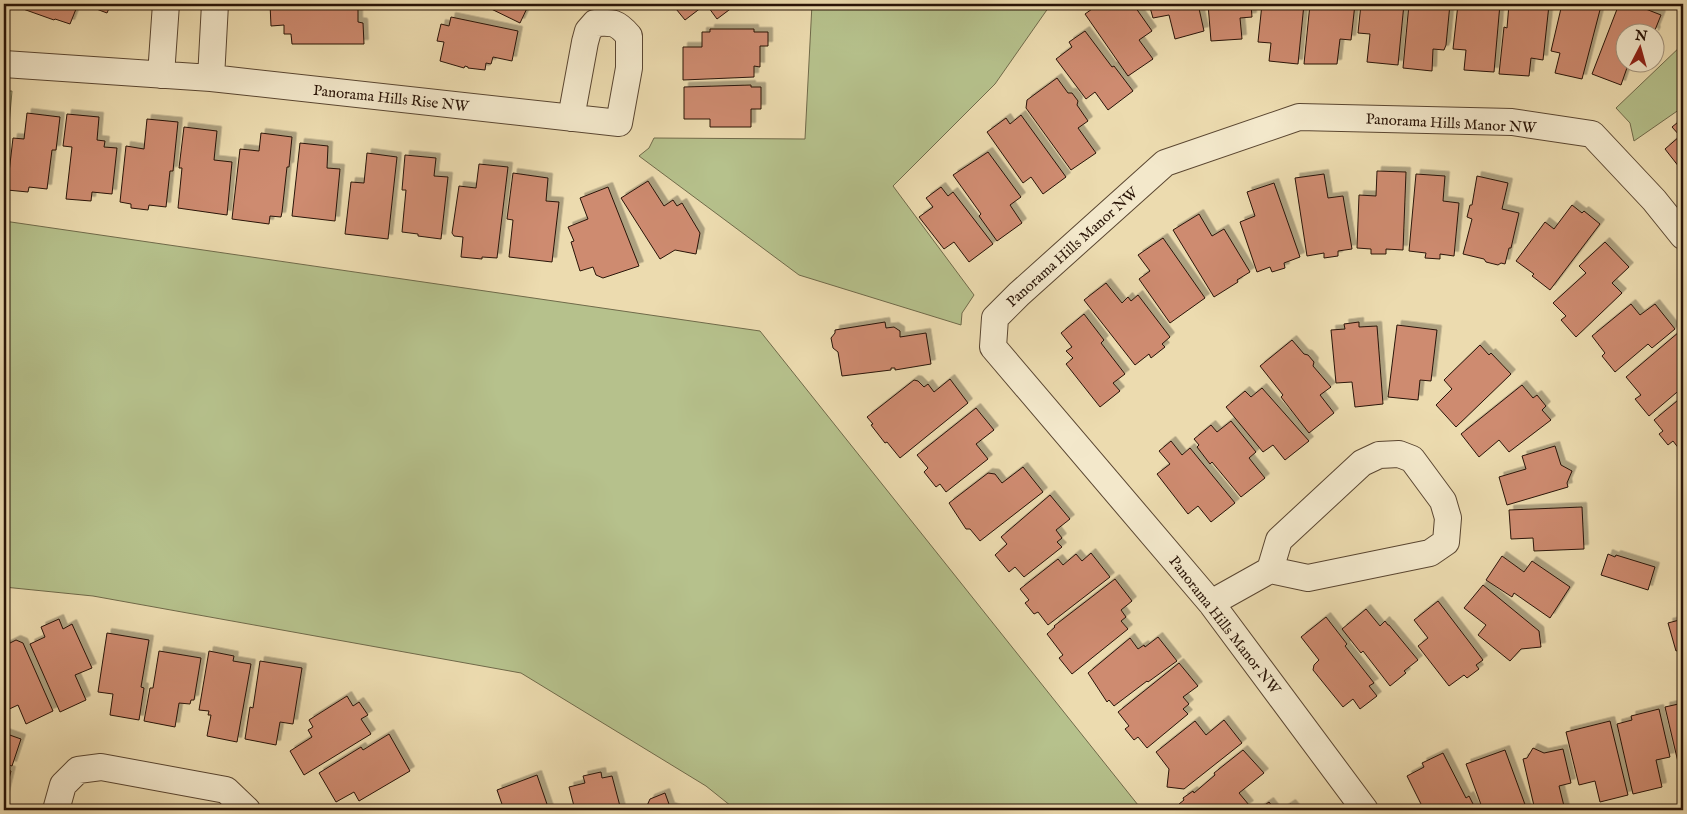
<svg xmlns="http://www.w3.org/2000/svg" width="1687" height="814" viewBox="0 0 1687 814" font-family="'IM FELL English',serif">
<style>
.green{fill:#b6c18c;stroke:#706a4a}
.building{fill:#ce8b70;stroke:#291407;filter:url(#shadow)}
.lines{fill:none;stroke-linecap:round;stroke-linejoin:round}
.minor-casing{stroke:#5a4631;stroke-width:28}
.minor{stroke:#f3e8cb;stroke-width:26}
.labels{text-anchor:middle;stroke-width:4;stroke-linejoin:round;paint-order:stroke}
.street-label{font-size:15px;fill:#291407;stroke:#f3e8cb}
</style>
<defs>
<filter id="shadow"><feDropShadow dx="4.5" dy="-4.5" stdDeviation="0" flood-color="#0004"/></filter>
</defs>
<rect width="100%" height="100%" fill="#ecdbaf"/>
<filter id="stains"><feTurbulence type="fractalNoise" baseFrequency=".004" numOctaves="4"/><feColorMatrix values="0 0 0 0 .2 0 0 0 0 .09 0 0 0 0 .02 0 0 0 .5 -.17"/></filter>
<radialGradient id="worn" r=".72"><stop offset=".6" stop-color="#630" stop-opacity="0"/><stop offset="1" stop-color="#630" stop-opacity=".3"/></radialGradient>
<path class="green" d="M 812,4 L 1051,4 L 995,84 L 893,186 L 974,295 L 962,313 L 961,325 L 799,275 L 639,156 L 649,148 L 654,138 L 805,139 Z
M 1683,44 L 1683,107 L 1634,141 L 1630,123 L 1616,108 Z
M 4,91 L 12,91 L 4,182 Z
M 4,221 L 760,331 L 1142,810 L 736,810 L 706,786 L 521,673 L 93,596 L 4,587 Z"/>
<path class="building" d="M 9,4 L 78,4 L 70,24 L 55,19 L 54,20 Z
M 83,4 L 111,4 L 107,13 Z
M 270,4 L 358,4 L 358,22 L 363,23 L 364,44 L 292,44 L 291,34 L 284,34 L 284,25 L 271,26 Z
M 481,4 L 529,4 L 520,23 Z
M 672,4 L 706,4 L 685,20 Z
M 706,4 L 737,4 L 717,19 Z
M 1099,4 L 1133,4 L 1152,31 L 1139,40 L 1153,59 L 1128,76 L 1085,14 Z
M 1149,4 L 1198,4 L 1204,31 L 1175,39 L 1169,15 L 1153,18 Z
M 1208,4 L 1251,4 L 1252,17 L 1240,18 L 1242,39 L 1211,41 Z
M 1262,4 L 1304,4 L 1298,64 L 1269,61 L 1271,43 L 1258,42 Z
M 1310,4 L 1355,4 L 1351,40 L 1340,39 L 1337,64 L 1304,64 Z
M 1361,4 L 1404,4 L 1398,65 L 1367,62 L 1370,34 L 1358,33 Z
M 1409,4 L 1450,4 L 1446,45 L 1444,50 L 1433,49 L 1432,71 L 1403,68 Z
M 1458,4 L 1500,4 L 1494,72 L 1464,70 L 1466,50 L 1453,49 Z
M 1509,4 L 1548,4 L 1549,5 L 1543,60 L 1531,58 L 1529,76 L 1499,74 L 1504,27 L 1507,28 Z
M 1562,4 L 1592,4 L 1601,6 L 1582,79 L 1555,73 L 1560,53 L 1551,51 Z
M 1619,4 L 1633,4 L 1661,15 L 1655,30 L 1656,31 L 1654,35 L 1654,32 L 1624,32 L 1624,62 L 1629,62 L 1621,85 L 1592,74 Z
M 451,17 L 518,31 L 512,61 L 493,57 L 491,64 L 486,63 L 485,70 L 468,68 L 468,67 L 465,66 L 464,68 L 440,61 L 444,42 L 437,41 L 441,24 L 449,26 Z
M 710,29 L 754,29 L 754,32 L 768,32 L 768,46 L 760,46 L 760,67 L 754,66 L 754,77 L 683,80 L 683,47 L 702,47 L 702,32 L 710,32 Z
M 1085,31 L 1112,67 L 1114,66 L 1133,91 L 1108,110 L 1095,92 L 1086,99 L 1056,59 L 1072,47 L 1069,42 Z
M 1057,78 L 1068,93 L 1072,93 L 1078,101 L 1077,105 L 1088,121 L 1078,128 L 1096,153 L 1071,170 L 1026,108 L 1027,100 Z
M 751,85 L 751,87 L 761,87 L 761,109 L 751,109 L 751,127 L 710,127 L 710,119 L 684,119 L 684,87 Z
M 27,113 L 60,117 L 56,150 L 52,150 L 47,189 L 29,187 L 28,192 L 7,190 L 13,138 L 24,139 Z
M 67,114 L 99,117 L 97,140 L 105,141 L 104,147 L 117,148 L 112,194 L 92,192 L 91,201 L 66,199 L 72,147 L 63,146 Z
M 1021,115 L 1066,177 L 1043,194 L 1031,177 L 1023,183 L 987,132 L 1006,118 L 1010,124 Z
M 1683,118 L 1683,172 L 1665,149 L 1680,136 L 1672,127 Z
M 147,119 L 178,122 L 173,171 L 170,171 L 166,207 L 149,205 L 148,210 L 131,208 L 131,204 L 120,202 L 126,146 L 144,149 Z
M 184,127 L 217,131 L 214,160 L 232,162 L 227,215 L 178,208 L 182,168 L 179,168 Z
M 261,133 L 292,137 L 289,167 L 287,167 L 282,212 L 281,217 L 270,216 L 269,224 L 232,219 L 240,149 L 259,151 Z
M 300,143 L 328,146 L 327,168 L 340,169 L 335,221 L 292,216 Z
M 988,152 L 1021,197 L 1010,205 L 1022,223 L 997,241 L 979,216 L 981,214 L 953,175 Z
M 367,153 L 397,157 L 388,239 L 345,234 L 351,182 L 364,183 Z
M 405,155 L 436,158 L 434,176 L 448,177 L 441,239 L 418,236 L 418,234 L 402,232 L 406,190 L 402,190 Z
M 479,164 L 508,167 L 497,258 L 482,257 L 482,259 L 461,257 L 463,237 L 454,236 L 452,233 L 459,186 L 476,188 Z
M 1377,171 L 1406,172 L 1403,250 L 1386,249 L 1386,254 L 1371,254 L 1371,249 L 1357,248 L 1359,195 L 1376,196 Z
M 513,173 L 548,178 L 546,201 L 559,202 L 552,262 L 509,257 L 513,220 L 507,219 Z
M 1324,174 L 1328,198 L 1343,196 L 1352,249 L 1338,251 L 1338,256 L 1324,258 L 1324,253 L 1307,256 L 1295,178 Z
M 1416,174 L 1445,176 L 1443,201 L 1459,203 L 1454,256 L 1440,254 L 1440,259 L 1425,258 L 1426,253 L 1409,251 Z
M 1477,176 L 1508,183 L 1502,209 L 1519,213 L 1511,248 L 1509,248 L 1505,264 L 1501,263 L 1498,265 L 1486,262 L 1484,259 L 1463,254 L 1472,219 L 1467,217 L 1470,205 L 1472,205 Z
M 648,181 L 664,206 L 673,200 L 677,206 L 682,203 L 700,233 L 696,254 L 675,250 L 660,259 L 621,198 Z
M 1274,183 L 1300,257 L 1284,263 L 1285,268 L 1272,272 L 1270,267 L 1257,272 L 1240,222 L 1255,216 L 1247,192 Z
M 608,187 L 639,266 L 603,278 L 596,275 L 593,267 L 580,271 L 571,242 L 574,241 L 568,227 L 588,219 L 580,198 Z
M 941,187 L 948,196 L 953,192 L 993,244 L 969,262 L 954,242 L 944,249 L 919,217 L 933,207 L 926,198 Z
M 1572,205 L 1582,213 L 1584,211 L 1600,224 L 1550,290 L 1532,276 L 1534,274 L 1516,261 L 1545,222 L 1554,229 Z
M 1199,214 L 1212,236 L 1224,229 L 1250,272 L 1237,280 L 1238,282 L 1214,297 L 1173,230 Z
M 1163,238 L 1205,298 L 1170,323 L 1139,279 L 1150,271 L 1138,255 Z
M 1605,242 L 1629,267 L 1612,283 L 1622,293 L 1576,337 L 1561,320 L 1566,316 L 1553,303 L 1586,273 L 1579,266 Z
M 1106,283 L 1122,303 L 1128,297 L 1131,301 L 1138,295 L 1170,337 L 1162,344 L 1165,347 L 1151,358 L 1149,354 L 1135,365 L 1084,300 Z
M 1631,304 L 1640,315 L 1655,304 L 1675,329 L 1652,348 L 1648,344 L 1615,372 L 1602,356 L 1605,353 L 1592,336 Z
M 1084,314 L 1104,340 L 1101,343 L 1125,374 L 1113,383 L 1120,391 L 1100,407 L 1066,364 L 1073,358 L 1066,351 L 1072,347 L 1061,333 Z
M 885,322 L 886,328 L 894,327 L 900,331 L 900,337 L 926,333 L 931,364 L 895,370 L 895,368 L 891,368 L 891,370 L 842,376 L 838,352 L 833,348 L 831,338 L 835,333 L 835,330 Z
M 1359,322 L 1359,327 L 1377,326 L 1383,404 L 1355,407 L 1352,382 L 1336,383 L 1331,330 L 1345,329 L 1344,324 Z
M 1397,325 L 1437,330 L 1431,381 L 1420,380 L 1418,400 L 1388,397 Z
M 1679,332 L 1683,338 L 1683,387 L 1649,416 L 1635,399 L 1641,395 L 1626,377 Z
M 1292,340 L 1304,354 L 1308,355 L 1314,362 L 1313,366 L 1331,387 L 1320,395 L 1334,413 L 1309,433 L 1281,397 L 1283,395 L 1260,366 Z
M 1480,345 L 1489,355 L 1491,353 L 1511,374 L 1456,427 L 1436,405 L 1452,389 L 1444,380 Z
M 950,379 L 968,403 L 900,458 L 887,442 L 885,443 L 871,425 L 873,424 L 867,417 L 914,380 L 918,381 L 924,387 L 928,384 L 934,392 Z
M 1522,385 L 1533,398 L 1537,395 L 1546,406 L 1542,410 L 1551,420 L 1509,452 L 1499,440 L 1479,457 L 1461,434 Z
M 1262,388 L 1309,441 L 1285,460 L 1273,445 L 1263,452 L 1226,407 L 1245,391 L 1251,397 Z
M 1683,396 L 1683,454 L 1673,441 L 1668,445 L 1659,434 L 1663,431 L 1654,420 Z
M 976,408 L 994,430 L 976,444 L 988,459 L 946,492 L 940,484 L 936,487 L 924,472 L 928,468 L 917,455 Z
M 1231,421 L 1256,452 L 1249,458 L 1265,478 L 1241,497 L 1212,462 L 1210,464 L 1197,447 L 1199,445 L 1194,439 L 1211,425 L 1217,432 Z
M 1171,441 L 1182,455 L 1190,448 L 1235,503 L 1211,522 L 1198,506 L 1188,514 L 1157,474 L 1170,464 L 1159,451 Z
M 1555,446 L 1561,465 L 1572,471 L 1567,483 L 1568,487 L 1507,505 L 1499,477 L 1526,469 L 1522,456 Z
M 1023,467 L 1043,492 L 980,541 L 970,529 L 966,529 L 949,503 L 988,473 L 995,474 L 1002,483 Z
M 1050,495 L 1070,519 L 1056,530 L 1062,538 L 1057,542 L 1062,547 L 1024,577 L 1015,567 L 1009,572 L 995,555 L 1007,544 L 1001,537 Z
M 1582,507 L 1584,549 L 1534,551 L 1533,538 L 1511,539 L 1509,510 Z
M 1091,553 L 1110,577 L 1048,625 L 1038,612 L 1034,614 L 1025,603 L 1029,600 L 1020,589 L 1058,559 L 1063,565 L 1076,554 L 1082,561 Z
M 1608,554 L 1615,557 L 1616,555 L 1655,567 L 1648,590 L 1601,575 Z
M 1502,556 L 1524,572 L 1532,561 L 1570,587 L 1550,618 L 1514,593 L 1512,597 L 1486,580 Z
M 1115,579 L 1132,601 L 1121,610 L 1126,617 L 1121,621 L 1128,629 L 1072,674 L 1059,658 L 1063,655 L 1047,634 L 1055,627 L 1054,626 Z
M 1483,585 L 1539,631 L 1541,647 L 1521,649 L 1510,661 L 1478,635 L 1486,625 L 1464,608 Z
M 1438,601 L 1483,660 L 1476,665 L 1479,669 L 1467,678 L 1464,675 L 1449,686 L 1418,646 L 1428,638 L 1414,620 Z
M 1366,609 L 1380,626 L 1385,621 L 1388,625 L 1389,625 L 1418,660 L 1404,671 L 1406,673 L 1390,686 L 1363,651 L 1361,653 L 1342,629 Z
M 1326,617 L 1347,644 L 1345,646 L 1374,683 L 1369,686 L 1377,696 L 1360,709 L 1353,699 L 1343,707 L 1313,670 L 1314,665 L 1319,660 L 1301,637 Z
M 59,619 L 63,629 L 72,624 L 92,668 L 75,675 L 86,700 L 60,712 L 30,644 L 45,637 L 41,627 Z
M 1683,619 L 1683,649 L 1676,651 L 1668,623 Z
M 107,633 L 149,640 L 141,687 L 144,688 L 139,720 L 110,715 L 113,694 L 98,692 Z
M 1158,637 L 1177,661 L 1148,682 L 1147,681 L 1114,706 L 1109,700 L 1107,702 L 1088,673 L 1130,638 L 1138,649 L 1144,645 L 1145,647 Z
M 16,640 L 23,643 L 53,711 L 26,724 L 18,705 L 5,711 L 4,708 L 4,646 Z
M 159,651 L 201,658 L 194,700 L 191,700 L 190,704 L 179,703 L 175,727 L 144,721 L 150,688 L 153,688 Z
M 209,651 L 234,656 L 233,661 L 251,664 L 237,742 L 207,736 L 211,715 L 208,715 L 209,711 L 199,710 Z
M 260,661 L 302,668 L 293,724 L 280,722 L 276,745 L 245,739 L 250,707 L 253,708 Z
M 1179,663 L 1198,686 L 1183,697 L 1189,704 L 1183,709 L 1188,714 L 1147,748 L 1138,737 L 1134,740 L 1125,729 L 1129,726 L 1118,712 Z
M 347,696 L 353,706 L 359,702 L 368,715 L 361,719 L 371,734 L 304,775 L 290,751 L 312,737 L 308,730 L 313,727 L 309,720 Z
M 1683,703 L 1683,761 L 1678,762 L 1665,707 Z
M 1659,709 L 1670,757 L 1656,760 L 1662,787 L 1633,794 L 1617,724 L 1632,720 L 1631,716 Z
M 1224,720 L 1242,743 L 1184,789 L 1167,787 L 1169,769 L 1156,752 L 1195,721 L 1206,735 Z
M 1610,721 L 1628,795 L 1600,802 L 1595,781 L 1579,785 L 1566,732 Z
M 4,733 L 21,739 L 12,766 L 4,763 Z
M 389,734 L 410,771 L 359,801 L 354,792 L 336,802 L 319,773 L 361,747 L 363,750 Z
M 1533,748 L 1544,753 L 1563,749 L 1571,783 L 1559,786 L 1565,810 L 1535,810 L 1523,759 L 1527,758 Z
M 1243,750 L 1264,773 L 1239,793 L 1249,805 L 1242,810 L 1183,810 L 1179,804 L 1184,800 L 1183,798 L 1193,791 L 1194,793 L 1215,775 L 1214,773 Z
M 1505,750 L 1527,810 L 1483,810 L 1466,764 Z
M 1443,753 L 1466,798 L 1469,796 L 1476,810 L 1424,810 L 1407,776 L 1424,767 L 1422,763 Z
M 4,769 L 11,771 L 4,799 Z
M 601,772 L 602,778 L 612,776 L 621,810 L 575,810 L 569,787 L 585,783 L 583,776 Z
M 537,775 L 549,810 L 504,810 L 497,790 Z
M 665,793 L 670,807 L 678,810 L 645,810 L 650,799 Z
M 1269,802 L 1275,810 L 1258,810 Z
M 1291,804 L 1296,810 L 1282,810 Z"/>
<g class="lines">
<defs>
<path id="minor" d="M 4,64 L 211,78 L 619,123 L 629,68 L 629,36 C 617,22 613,22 595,23 L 588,31 L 585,42 L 571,118
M 161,75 L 166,4
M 211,78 L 215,4
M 1399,454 L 1412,459 L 1443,501 L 1448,518 L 1446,542 L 1430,553 L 1308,578 L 1270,570 L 1279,540 L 1362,463 L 1379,455 Z
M 1211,603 L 1270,570
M 56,810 L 63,785 L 78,770 L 101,767 L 226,790 L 247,810
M 1365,810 L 1211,603 L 993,347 L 995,318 L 1019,294 L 1165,163 L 1299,117 L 1512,122 L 1592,134 L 1654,200 L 1683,236"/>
</defs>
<use href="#minor" class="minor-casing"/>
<use href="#minor" class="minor"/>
</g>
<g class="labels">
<g class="street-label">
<text transform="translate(391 98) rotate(6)" y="5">Panorama Hills Rise NW</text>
<text transform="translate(1451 123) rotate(3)" y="5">Panorama Hills Manor NW</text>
<text transform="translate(1072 247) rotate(-42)" y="5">Panorama Hills Manor NW</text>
<text transform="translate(1225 625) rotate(52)" y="5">Panorama Hills Manor NW</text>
</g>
</g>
<rect width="1687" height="814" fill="none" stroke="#ecdbaf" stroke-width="20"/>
<rect x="5" y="5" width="1677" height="804" fill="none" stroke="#291407" stroke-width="2.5"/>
<rect x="10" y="10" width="1667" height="794" fill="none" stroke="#291407"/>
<g transform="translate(1640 48) rotate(6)"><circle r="24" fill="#f3e8cb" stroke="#a2937d"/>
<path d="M0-4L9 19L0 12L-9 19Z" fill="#8f2418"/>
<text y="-8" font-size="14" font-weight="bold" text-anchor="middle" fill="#291407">N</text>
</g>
<rect width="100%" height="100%" filter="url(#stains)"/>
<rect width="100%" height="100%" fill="url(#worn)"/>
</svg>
